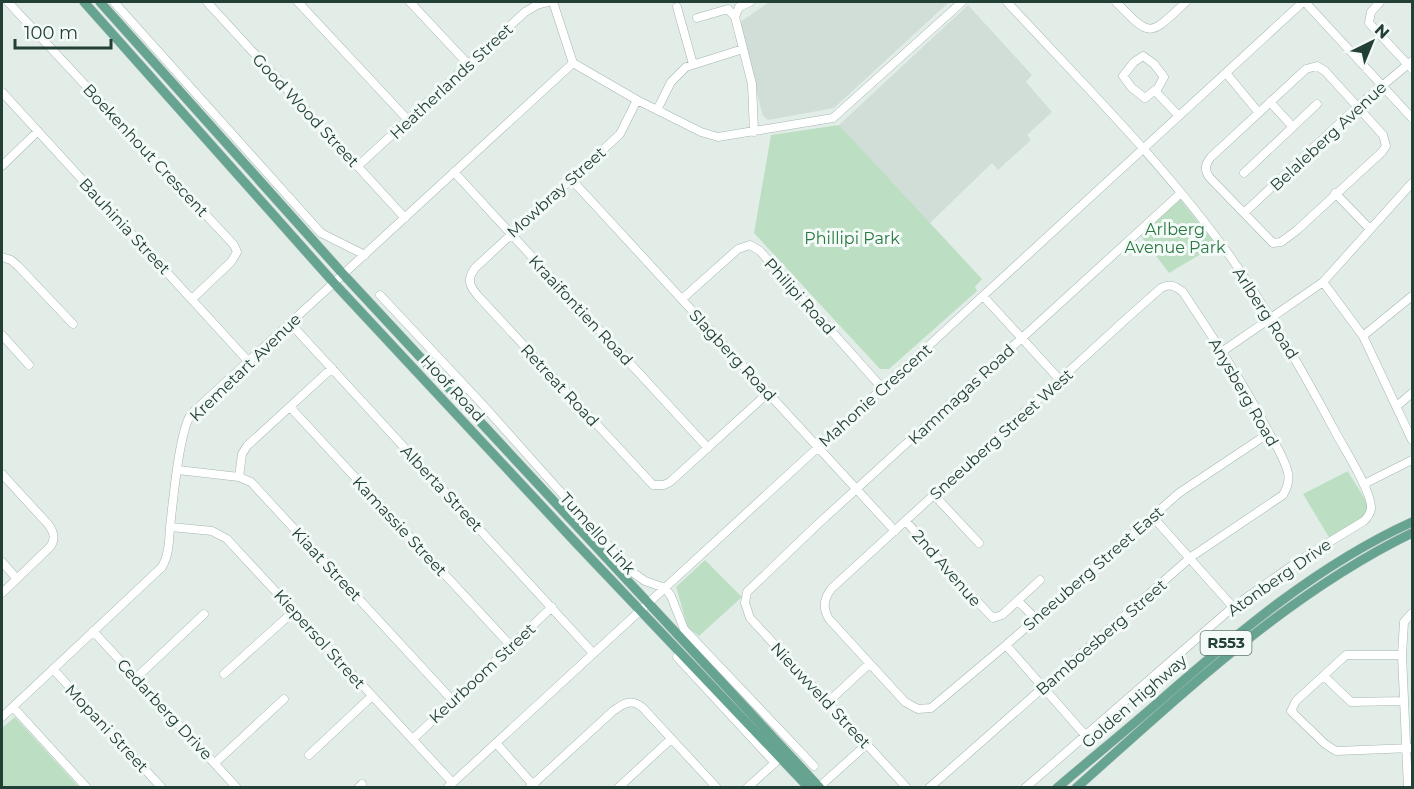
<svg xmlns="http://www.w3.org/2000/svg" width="1414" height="789" viewBox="0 0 1414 789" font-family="Montserrat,sans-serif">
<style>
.built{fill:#d1ddd7}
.green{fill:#bcdfc3}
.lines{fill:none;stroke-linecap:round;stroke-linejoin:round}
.minor-casing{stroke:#a5b6af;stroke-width:9}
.major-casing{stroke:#c1cac7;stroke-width:10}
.minor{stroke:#fff;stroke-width:8}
.major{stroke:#66a491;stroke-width:9}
.labels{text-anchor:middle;stroke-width:6;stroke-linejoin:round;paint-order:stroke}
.shield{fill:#f4faf7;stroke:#617870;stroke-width:1.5}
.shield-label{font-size:15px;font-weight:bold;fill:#224036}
.street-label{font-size:16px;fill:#224036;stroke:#f4faf7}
.park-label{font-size:16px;fill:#2b7844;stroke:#f4faf7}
</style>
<rect width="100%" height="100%" fill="#e3ede8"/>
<path class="built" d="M 769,2 L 949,2 L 834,108 L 768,120 L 763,116 L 739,28 L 742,21 Z
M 968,5 L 1032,75 L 1026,82 L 1052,112 L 1027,135 L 1031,140 L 998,170 L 992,163 L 929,224 L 839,125 Z"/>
<path class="green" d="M 839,125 L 982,279 L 975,287 L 977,291 L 889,369 L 880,369 L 754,233 L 771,135 Z
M 1179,198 L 1216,245 L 1169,273 L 1140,235 Z
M 1348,471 C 1352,480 1365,496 1367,505 C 1370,520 1341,533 1330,539 L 1303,494 Z
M 705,560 L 742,597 L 699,636 L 688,628 L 676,587 Z
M 15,717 L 79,787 L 2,787 L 2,728 Z"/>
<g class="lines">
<defs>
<path id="minor" d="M 8,2 L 234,245 L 237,252 L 231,262 L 192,299
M 114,2 L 321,233 L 365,255
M 207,2 L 405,218
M 298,2 L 408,120
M 410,2 L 468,64
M 553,2 L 573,63 L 637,100 L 701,132 L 718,137 L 833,118 L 962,2
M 1007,2 C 1084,85 1166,166 1232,259 C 1271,315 1305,375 1337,435 C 1345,450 1373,494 1371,509 C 1370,514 1367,518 1364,521 L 1303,558 L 1233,607 L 1025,788
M 1116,2 C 1152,39 1149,36 1186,2
M 1305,2 L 1412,118
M 1380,2 L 1371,12 L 1369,23 L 1412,69
M 677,7 L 693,64
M 735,17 L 739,7 L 750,2
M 697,18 L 728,9 L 735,17 L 752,84 L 754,132
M 1143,56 L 1154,64 L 1164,77 L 1158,88 L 1145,98 L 1132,88 L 1123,76 L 1134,62 Z
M 1317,66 L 1325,71 L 1383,135 L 1386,146 L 1382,152 L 1296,231 L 1281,242 L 1273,243 L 1210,178 C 1204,171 1205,164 1211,157 L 1306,69 Z
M 1226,73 L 1259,113
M 1155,91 L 1179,116
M 2,92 L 248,361
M 637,100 L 620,134 L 475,268 C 466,280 470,287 479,297 L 653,485 L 664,485 L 670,482 L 768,393
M 1270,102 L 1293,127
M 657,110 L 671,82 L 686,67 L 743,49
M 2,166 L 38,131
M 358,166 L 525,12 L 537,5 L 548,2
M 454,172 L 708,448
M 1244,173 L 1317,104
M 571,179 L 895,531
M 1335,193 L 1370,229
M 1244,213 L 1358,106 L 1412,61
M 2,257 L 11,260 L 18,266 L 73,324
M 1323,282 L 1363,336 L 1412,440
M 380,295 L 483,405 L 631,571 L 645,581 L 665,588 L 671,596 L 684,629 L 814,766
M 983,296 L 1060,380
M 682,299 L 738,249 L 750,245 L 760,251 L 883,389
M 290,323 L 593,653
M 2,335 L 29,365
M 1363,336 L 1412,296
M 1223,351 L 1323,282 L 1412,183
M 1397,406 L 1412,393
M 290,407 L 511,646
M 178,470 L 239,477 L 251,482 L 453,701
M 2,474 L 48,524 C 54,532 56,539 50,547 L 2,593
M 239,477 L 242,454 L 247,446 L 332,368
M 1364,484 L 1412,460
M 934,495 L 979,543
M 1152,516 L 1233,607
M 906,521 L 950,573 L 993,618 L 1002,615 L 1040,580
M 171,527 L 212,531 L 227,539 L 452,782
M 2,562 L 17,579
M 1018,601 L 1036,619
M 93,631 L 237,788
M 1006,645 L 1085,735
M 1402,655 L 1346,655 L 1296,701 L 1291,711 L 1325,744 L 1336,751 L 1412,748
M 677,657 L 775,763
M 53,669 L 162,788
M 224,674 L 294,611
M 1324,676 L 1351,702 L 1404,701
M 136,678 L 204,614
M 828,702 L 869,664
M 13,707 L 87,788
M 2,717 L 162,567 C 169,555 169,541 170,527 C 173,502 179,432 191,414 L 573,63
M 413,739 L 552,607
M 496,743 L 535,787
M 309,755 L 372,696
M 215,763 L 284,699
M 358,788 L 362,784
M 447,788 L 1303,2
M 529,788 L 613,711 C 624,703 632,698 643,708 L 717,788
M 618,788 L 671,739
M 747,788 L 778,760
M 818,788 L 867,744
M 907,788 L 750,618 L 745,603 L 747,592 L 818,524 L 1181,193
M 929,788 L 1191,557 L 1283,495 C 1287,488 1290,481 1288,473 C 1285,459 1275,444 1268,431 C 1243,382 1213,338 1183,292 C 1175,286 1170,283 1161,288 L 1125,320 L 832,588 C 824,598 822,607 829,619 L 905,702 L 918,709 L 931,708 L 1006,645 L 1179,493 L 1269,433
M 1408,788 L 1402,655 L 1404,622 L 1412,613"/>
<path id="major" d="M 84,2 L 334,283 L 578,545 L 809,788
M 100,2 L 343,274 L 820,788
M 1057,788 C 1092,758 1128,729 1162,699 C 1240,631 1318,565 1412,522
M 1076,788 C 1181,695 1285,595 1412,533"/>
</defs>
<use href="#minor" class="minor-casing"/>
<use href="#major" class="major-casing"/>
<use href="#minor" class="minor"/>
<use href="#major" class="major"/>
</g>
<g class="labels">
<rect class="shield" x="1200.5" y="631" width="51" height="24" rx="4.5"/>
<g class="shield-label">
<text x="1226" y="648">R553</text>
</g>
<g class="street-label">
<text transform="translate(451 81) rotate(-43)" y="6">Heatherlands Street</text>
<text transform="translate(306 110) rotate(47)" y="6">Good Wood Street</text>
<text transform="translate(1328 136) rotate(-43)" y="6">Belaleberg Avenue</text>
<text transform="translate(146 150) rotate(47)" y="6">Boekenhout Crescent</text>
<text transform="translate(556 192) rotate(-42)" y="6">Mowbray Street</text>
<text transform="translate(125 226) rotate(47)" y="6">Bauhinia Street</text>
<text transform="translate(800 296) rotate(48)" y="6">Philipi Road</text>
<text transform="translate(581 310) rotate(47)" y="6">Kraaifontien Road</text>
<text transform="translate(1266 313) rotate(57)" y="6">Arlberg Road</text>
<text transform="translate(733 355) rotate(47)" y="6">Slagberg Road</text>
<text transform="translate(245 367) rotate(-44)" y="6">Kremetart Avenue</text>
<text transform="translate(560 385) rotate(47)" y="6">Retreat Road</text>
<text transform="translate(453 388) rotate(47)" y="6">Hoof Road</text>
<text transform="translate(1244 392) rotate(60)" y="6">Anysberg Road</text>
<text transform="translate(961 394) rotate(-43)" y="6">Kammagas Road</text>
<text transform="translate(875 395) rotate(-42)" y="6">Mahonie Crescent</text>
<text transform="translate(1001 434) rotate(-42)" y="6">Sneeuberg Street West</text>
<text transform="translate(442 488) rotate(47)" y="6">Alberta Street</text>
<text transform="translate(400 526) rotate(47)" y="6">Kamassie Street</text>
<text transform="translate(598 533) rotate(48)" y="6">Tumello Link</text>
<text transform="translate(327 564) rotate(47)" y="6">Kiaat Street</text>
<text transform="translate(947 568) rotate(49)" y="6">2nd Avenue</text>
<text transform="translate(1093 568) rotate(-41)" y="6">Sneeuberg Street East</text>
<text transform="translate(1279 577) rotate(-35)" y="6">Atonberg Drive</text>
<text transform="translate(1101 637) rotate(-41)" y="6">Bamboesberg Street</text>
<text transform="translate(320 639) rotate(48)" y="6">Kiepersol Street</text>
<text transform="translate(482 673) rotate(-43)" y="6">Keurboom Street</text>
<text transform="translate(821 695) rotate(47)" y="6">Nieuwveld Street</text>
<text transform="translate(1134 701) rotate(-41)" y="6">Golden Highway</text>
<text transform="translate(165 709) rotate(47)" y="6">Cedarberg Drive</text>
<text transform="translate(107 728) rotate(47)" y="6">Mopani Street</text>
</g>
<g class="park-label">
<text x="1175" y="235">Arlberg<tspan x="1175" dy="18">Avenue Park</tspan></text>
<text x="852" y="244">Phillipi Park</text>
</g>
</g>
<rect width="1414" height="789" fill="none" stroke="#224036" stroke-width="6"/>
<g transform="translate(1372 42) rotate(43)" stroke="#f4faf7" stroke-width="4.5" paint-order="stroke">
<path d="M0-4.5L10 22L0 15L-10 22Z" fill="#224036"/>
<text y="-9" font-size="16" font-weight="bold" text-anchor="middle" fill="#224036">N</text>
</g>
<path d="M15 39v9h96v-9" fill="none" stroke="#224036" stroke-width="3"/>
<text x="24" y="39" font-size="18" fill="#224036" stroke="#f4faf7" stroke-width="4.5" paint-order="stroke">100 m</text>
</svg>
